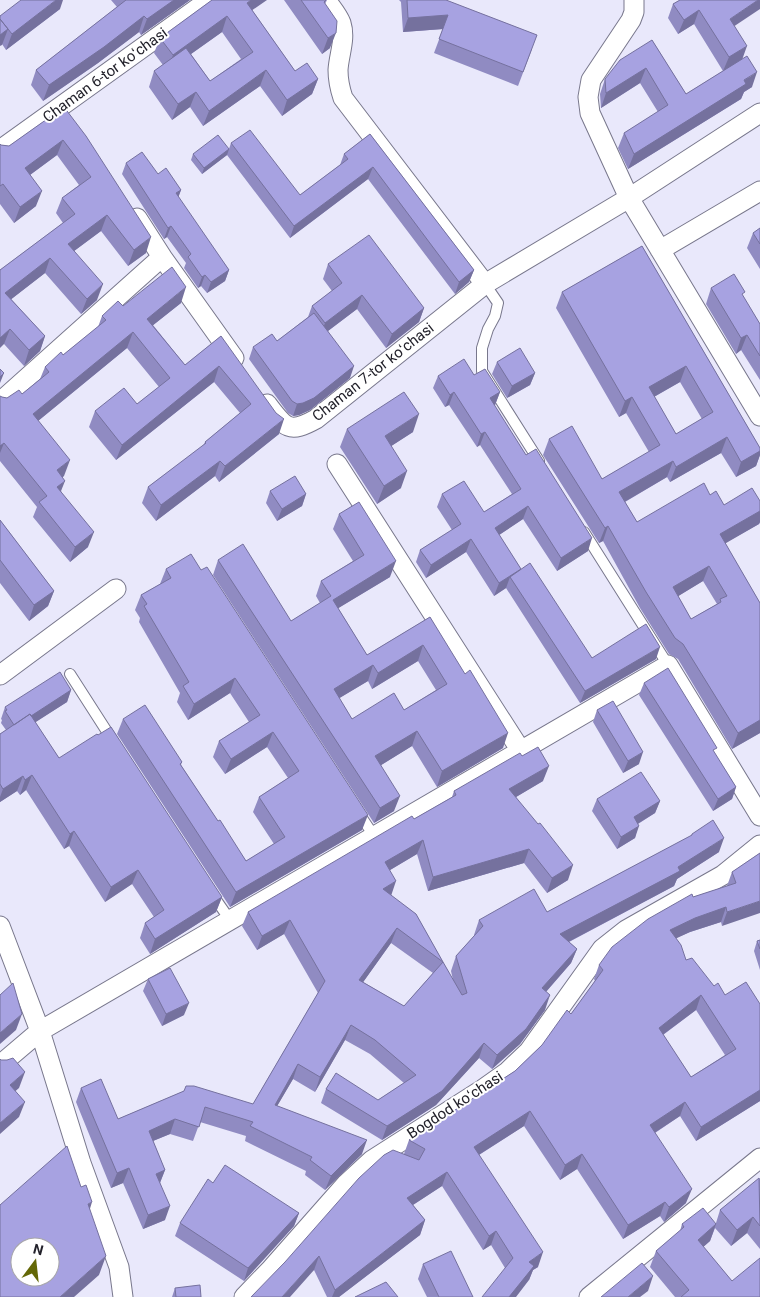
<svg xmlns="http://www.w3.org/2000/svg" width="760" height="1297" viewBox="0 0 760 1297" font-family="Roboto,sans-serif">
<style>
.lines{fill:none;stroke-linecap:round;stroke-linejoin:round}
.lane-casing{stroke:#78778c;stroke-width:12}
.street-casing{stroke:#78778c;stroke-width:21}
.lane{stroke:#fff;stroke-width:10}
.street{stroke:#fff;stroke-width:19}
.wall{fill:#908bc2;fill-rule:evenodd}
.shaded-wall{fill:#75719e}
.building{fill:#a7a2e1;stroke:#75719e;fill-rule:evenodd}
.labels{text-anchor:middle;stroke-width:4;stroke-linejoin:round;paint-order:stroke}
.street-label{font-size:15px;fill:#22212a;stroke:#fff}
</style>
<rect width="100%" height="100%" fill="#e9e8fb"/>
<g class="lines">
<defs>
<path id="lane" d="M 485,284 L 498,303 L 495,316 L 488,329 L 482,348 L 482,371 L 539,461
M 584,532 L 668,665
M 70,674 L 113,741
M 358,812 L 374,836
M 212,894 L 230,920"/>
<path id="street" d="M 326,0 C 331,7 338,15 341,23 C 346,39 339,54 338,70 C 338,80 340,89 343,98 L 485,284
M 634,0 L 634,12 L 631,20 L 591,80 L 588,97 L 590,113 L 629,198 L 760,113
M 0,150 L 209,0
M 137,218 L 162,257
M 660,250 L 760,191
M 0,402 L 162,257 L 234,358
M 267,404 C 285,428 289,434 316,419 L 485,284 L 629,198 L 760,416
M 337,464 L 521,751
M 0,675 L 116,589
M 0,926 L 40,1031 L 81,1163 L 119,1267 L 123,1297
M 0,1065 L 40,1031 L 668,665 L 760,816
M 244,1297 L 271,1269 L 346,1184 L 372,1160 L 483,1089 L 507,1072 L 529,1051 L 602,949 L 626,930 L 723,875 L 760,845
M 589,1297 L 760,1158"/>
</defs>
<use href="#lane" class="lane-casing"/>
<use href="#street" class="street-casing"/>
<use href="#lane" class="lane"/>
<use href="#street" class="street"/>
</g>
<path class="wall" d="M 111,0 L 190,0 L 141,35 L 139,32 L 98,63 L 43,101 L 31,85 L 36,70 L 117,7 Z
M 212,0 L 252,10 L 295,71 L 318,79 L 312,94 L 282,116 L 260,86 L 203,126 L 190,107 L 172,120 L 149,87 L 154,71 L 163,65 L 154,53 L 160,38 ZM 222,32 L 241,59 L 210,81 L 191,54 Z
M 284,0 L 327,0 L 325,4 L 330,48 L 322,54 Z
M 399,0 L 446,0 L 532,49 L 518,86 L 434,53 L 443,29 L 403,32 L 401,2 Z
M 680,0 L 734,26 L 742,59 L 752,87 L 744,92 L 741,99 L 628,169 L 618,148 L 624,133 L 658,112 L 640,83 L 601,108 L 600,94 L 605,79 L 652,40 L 686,94 L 723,71 L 694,24 L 678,34 L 668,18 L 673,4 Z
M 60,9 L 6,50 L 2,44 L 0,16 Z
M 64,107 L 146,253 L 128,266 L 101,231 L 74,251 L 97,300 L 81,314 L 45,273 L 11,299 L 45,336 L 40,351 L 24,366 L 4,344 L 0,270 L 63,223 L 56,213 L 62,198 L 79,185 L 57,155 L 30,175 L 36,206 L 14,223 L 0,204 L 0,144 L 1,145 L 9,146 Z
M 370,134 L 474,270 L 469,282 L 455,294 L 368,179 L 290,238 L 227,155 L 202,174 L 191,160 L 193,154 L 229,149 L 231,143 L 300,195 L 340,165 L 344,154 Z
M 126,163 L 158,174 L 181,190 L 178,198 L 229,270 L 225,281 L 207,293 L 201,286 L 198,288 L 184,268 L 186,263 L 167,237 L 164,239 L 122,174 Z
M 760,228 L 760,269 L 747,248 L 753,233 Z
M 642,246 L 760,448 L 760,455 L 756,466 L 736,477 L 721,453 L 670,482 L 667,477 L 625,502 L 637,522 L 710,495 L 724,505 L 760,511 L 760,522 L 759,524 L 725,543 L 760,603 L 760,733 L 732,749 L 678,659 L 669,654 L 640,608 L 603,541 L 599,543 L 543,455 L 549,439 L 602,479 L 649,452 L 626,413 L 619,417 L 556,308 L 562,292 ZM 680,382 L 702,419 L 676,434 L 654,397 ZM 703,581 L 717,604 L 691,619 L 678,596 Z
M 328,264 L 424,308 L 419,322 L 386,348 L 357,309 L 328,331 L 350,378 L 310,410 L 299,415 L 293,416 L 288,413 L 249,359 L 253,347 L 277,341 L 308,317 L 312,306 L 332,291 L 323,279 Z
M 711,288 L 743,297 L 760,324 L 760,380 L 741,350 L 736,354 L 706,304 Z
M 181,303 L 153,325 L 185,365 L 221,336 L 279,434 L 219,482 L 215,476 L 156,521 L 142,503 L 148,487 L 203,446 L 205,442 L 240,413 L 214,382 L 116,460 L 89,427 L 95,411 L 137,404 L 159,387 L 127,348 L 38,421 L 64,476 L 62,477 L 61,491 L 88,547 L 70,562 L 33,517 L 37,507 L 0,461 L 0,396 L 2,397 L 7,398 L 22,394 L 40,379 L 45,367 L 63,355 L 98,327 L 102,316 L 123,306 Z
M 497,362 L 535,373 L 530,385 L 507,398 L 492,374 Z
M 474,375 L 500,392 L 495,405 L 494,406 L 588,551 L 557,571 L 523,519 L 499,535 L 521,569 L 592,658 L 656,659 L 580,703 L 506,588 L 494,596 L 466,552 L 426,578 L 416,562 L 420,550 L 452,530 L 437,507 L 442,494 L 484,512 L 512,494 L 480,445 L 477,447 L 449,405 L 445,407 L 433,388 L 438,376 Z
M 347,429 L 413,432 L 391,446 L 401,488 L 377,504 L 340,447 Z
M 270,491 L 306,494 L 302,506 L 277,521 L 266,503 Z
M 339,514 L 390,577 L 338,608 L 367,655 L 430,617 L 503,748 L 437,787 L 412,746 L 381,765 L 394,811 L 374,823 L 213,575 L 218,560 L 291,621 L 320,603 L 316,596 L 321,581 L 353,561 L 333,529 ZM 418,661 L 436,690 L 404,710 L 352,719 L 339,698 L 368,681 L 372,689 Z
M 0,520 L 54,591 L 48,606 L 29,621 L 0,583 Z
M 166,569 L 362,830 L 230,907 L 117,734 L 123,719 L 182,762 L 181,765 L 218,821 L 246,861 L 274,844 L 253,812 L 259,797 L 288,778 L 267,747 L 225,774 L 213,757 L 219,741 L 249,722 L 230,693 L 188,720 L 177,702 L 180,693 L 139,622 L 140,618 L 135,610 L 141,595 L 160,584 Z
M 644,683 L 715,754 L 736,787 L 732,799 L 713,811 L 639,695 Z
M 71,690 L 67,702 L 35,722 L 59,758 L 222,897 L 216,912 L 150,954 L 140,938 L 145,923 L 154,917 L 132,884 L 105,902 L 69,846 L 64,849 L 26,790 L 20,795 L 17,791 L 0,802 L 0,734 L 6,730 L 1,723 L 2,720 L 1,719 L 5,707 Z
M 597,710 L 639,764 L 623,773 L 593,722 Z
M 522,756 L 543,781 L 516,797 L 568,880 L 547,893 L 524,863 L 428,891 L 417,854 L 390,870 L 391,896 L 416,914 L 453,980 L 451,971 L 456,956 L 475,935 L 474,935 L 479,920 L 547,912 L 691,836 L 692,834 L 719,852 L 677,879 L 674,886 L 569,942 L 577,949 L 571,963 L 546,992 L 545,1010 L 520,1044 L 492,1069 L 479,1058 L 436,1105 L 382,1140 L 321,1103 L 326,1089 L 378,1100 L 404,1083 L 370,1054 L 345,1040 L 315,1092 L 293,1079 L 277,1106 L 362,1154 L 325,1190 L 305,1175 L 306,1171 L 245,1141 L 246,1136 L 200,1122 L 193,1141 L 170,1134 L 153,1141 L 165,1170 L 160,1183 L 165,1220 L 143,1229 L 123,1183 L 111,1188 L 76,1102 L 81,1088 L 118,1119 L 184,1091 L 253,1104 L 318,993 L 284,934 L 257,950 L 242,926 L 248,912 L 414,819 L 452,797 L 454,791 ZM 391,943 L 433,973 L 404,1006 L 363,982 Z
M 597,799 L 660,801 L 655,813 L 638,824 L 635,838 L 617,849 L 592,811 Z
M 760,853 L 722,926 L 721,922 L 690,932 L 676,938 L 686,960 L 714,986 L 725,995 L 760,1004 L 760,1101 L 696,1141 L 680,1116 L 655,1133 L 686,1203 L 664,1222 L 660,1216 L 623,1239 L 577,1169 L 560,1180 L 524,1126 L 479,1155 L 538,1267 L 533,1270 L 529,1280 L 505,1268 L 491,1245 L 483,1250 L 442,1186 L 413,1205 L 425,1220 L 420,1235 L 339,1297 L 327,1297 L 314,1270 L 251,1297 L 404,1154 L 409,1140 L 515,1071 L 542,1045 L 571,1014 L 595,981 L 594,979 L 599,965 L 693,897 L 727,886 L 732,872 ZM 696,1010 L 725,1055 L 691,1077 L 663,1035 Z
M 760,940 L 760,970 L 754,951 L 757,941 Z
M 148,979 L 184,1015 L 162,1026 L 143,991 Z
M 760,1178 L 760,1249 L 747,1233 L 731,1246 L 715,1228 L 710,1241 L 703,1247 L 732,1281 L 760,1297 L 675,1297 L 650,1267 L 656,1251 L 680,1231 L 682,1224 L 716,1223 L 720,1210 Z
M 213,1183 L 299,1213 L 294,1226 L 244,1281 L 175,1236 L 180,1223 Z
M 423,1264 L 473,1297 L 427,1297 L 418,1279 Z
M 175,1288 L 201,1297 L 172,1297 Z"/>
<path class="shaded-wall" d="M 56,0 L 63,0 L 60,9 L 6,50 L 12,34 Z
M 174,0 L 190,0 L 141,35 L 147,19 Z
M 251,0 L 267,0 L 241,18 L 247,3 Z
M 758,0 L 760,0 L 760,9 L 724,33 L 730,19 Z
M 699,10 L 694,24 L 678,34 L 684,20 Z
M 448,15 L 443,29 L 403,32 L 408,18 Z
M 144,16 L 139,32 L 98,63 L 43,101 L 49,85 Z
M 227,16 L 222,32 L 167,71 L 173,55 Z
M 8,29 L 2,45 L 0,46 L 0,35 Z
M 336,33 L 330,48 L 322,54 L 328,38 Z
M 747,46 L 742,60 L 723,71 L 729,57 Z
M 646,68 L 640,83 L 601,108 L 606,93 Z
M 266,70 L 260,86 L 203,126 L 209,111 Z
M 757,72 L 752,87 L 744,92 L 741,99 L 628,169 L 634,154 Z
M 318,79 L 312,94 L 282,116 L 287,100 Z
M 196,92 L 190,107 L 172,120 L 178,104 Z
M 63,140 L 57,155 L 19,183 L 25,168 Z
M 229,149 L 227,155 L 202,174 L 204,168 Z
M 373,167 L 368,179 L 290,238 L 294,226 Z
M 181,190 L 177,200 L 176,193 Z
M 42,191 L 36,206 L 14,223 L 20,207 Z
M 107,215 L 101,231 L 62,260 L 68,244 Z
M 171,226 L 167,237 L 164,239 L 168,228 Z
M 151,237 L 146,253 L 128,266 L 134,250 Z
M 50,258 L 45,273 L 0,308 L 5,293 Z
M 229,270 L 225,281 L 207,293 L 211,282 Z
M 474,270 L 469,282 L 455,294 L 459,282 Z
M 205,275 L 201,286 L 198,288 L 202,277 Z
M 103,284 L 97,300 L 81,314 L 87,299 Z
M 186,287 L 181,303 L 142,334 L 147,319 Z
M 362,295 L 357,309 L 320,337 L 325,323 Z
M 424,308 L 419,322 L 386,348 L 392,334 Z
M 10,329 L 4,344 L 0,348 L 0,338 Z
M 133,332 L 127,348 L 27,430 L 33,414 Z
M 747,335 L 741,350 L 736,354 L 741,338 Z
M 45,336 L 40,351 L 24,366 L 29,350 Z
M 219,366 L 214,382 L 116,460 L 122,445 Z
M 354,366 L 350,378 L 310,410 L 299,415 L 293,416 L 297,404 Z
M 686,366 L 680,382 L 643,403 L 649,387 Z
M 4,373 L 0,383 L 0,377 Z
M 535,373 L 530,385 L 507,398 L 512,386 Z
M 454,392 L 449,405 L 445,407 L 450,395 Z
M 500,392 L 495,405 L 485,411 L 490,398 Z
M 632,397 L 626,413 L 619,417 L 625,401 Z
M 419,414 L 413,432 L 379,454 L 385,436 Z
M 284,419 L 279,434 L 219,482 L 225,466 Z
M 485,432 L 480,445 L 477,447 L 481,434 Z
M 727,437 L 721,453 L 670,482 L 676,467 Z
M 4,443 L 0,453 L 0,446 Z
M 760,451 L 760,455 L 756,466 L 736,477 L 741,462 Z
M 70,460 L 64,476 L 51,486 L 57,470 Z
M 220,461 L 215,476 L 156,521 L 161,505 Z
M 673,461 L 667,477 L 614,508 L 619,492 Z
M 407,471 L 401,488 L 377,504 L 384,486 Z
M 65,481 L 59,496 L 57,487 Z
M 306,494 L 302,506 L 277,521 L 282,509 Z
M 528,506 L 523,519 L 490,541 L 495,528 Z
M 760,511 L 760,522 L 759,524 L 714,550 L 720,534 Z
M 608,526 L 603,541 L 599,543 L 605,528 Z
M 94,532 L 88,547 L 70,562 L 75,547 Z
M 592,538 L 588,551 L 557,571 L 561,558 Z
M 471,539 L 466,552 L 426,578 L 431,565 Z
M 396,561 L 390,577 L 327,615 L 333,600 Z
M 709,566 L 703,581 L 667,603 L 673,587 Z
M 521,569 L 510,577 L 506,588 L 494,596 L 499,583 Z
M 54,591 L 48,606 L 29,621 L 34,605 Z
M 423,645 L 418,661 L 372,689 L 378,673 Z
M 660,647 L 656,659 L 580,703 L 585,691 Z
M 373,665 L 368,681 L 328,705 L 334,689 Z
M 235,678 L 230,693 L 188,720 L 194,704 Z
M 71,690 L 67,702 L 11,738 L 15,726 Z
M 760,720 L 760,733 L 732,749 L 738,733 Z
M 417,731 L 412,746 L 370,772 L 375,756 Z
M 273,732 L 267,747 L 225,774 L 231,759 Z
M 508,733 L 503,748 L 437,787 L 442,771 Z
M 643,752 L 639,764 L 623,773 L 628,761 Z
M 549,766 L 543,781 L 504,804 L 509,789 Z
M 32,775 L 26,790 L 20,795 L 25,780 Z
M 23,776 L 17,791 L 0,802 L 0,797 L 3,789 Z
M 736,787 L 732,799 L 713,811 L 718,799 Z
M 400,796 L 394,811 L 374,823 L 380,808 Z
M 660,801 L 655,813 L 629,829 L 634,817 Z
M 368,815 L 362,830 L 230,907 L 236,892 Z
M 639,826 L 635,838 L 617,849 L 621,837 Z
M 74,831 L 69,846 L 64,849 L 70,834 Z
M 724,838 L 719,852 L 677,879 L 674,886 L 555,949 L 560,934 L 678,867 Z
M 423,840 L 417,854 L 380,876 L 385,862 Z
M 529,849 L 524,863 L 428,891 L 433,877 Z
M 573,865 L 568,880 L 547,893 L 552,878 Z
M 138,870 L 132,884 L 105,902 L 111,887 Z
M 396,881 L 391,896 L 383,889 Z
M 222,897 L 216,912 L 150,954 L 155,939 Z
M 760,901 L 760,913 L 722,926 L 727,912 Z
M 726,907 L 721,922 L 690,932 L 664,944 L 670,930 L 695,918 Z
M 290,920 L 284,934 L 257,950 L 262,936 Z
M 397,928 L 391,943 L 354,995 L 359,980 Z
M 577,949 L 571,963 L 537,1002 L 542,988 Z
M 550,995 L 545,1010 L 520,1044 L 492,1069 L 497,1055 Z
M 701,995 L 696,1010 L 653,1042 L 659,1028 Z
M 189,1003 L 184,1015 L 162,1026 L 166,1014 Z
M 22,1014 L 16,1030 L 0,1044 L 0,1033 Z
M 351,1025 L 345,1040 L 315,1092 L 320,1077 Z
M 484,1043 L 479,1058 L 436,1105 L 382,1140 L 387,1126 Z
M 298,1064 L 293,1079 L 269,1120 L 275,1105 Z
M 25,1072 L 19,1088 L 4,1101 L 10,1085 Z
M 760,1090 L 760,1101 L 696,1141 L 701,1127 Z
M 25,1102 L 19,1117 L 0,1134 L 0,1123 Z
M 685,1102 L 680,1116 L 645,1139 L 650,1125 Z
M 530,1111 L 524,1126 L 469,1161 L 474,1147 Z
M 175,1119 L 170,1134 L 143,1145 L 149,1131 Z
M 367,1140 L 362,1154 L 325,1190 L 331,1176 Z
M 582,1154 L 577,1169 L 560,1180 L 565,1165 Z
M 129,1168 L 123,1183 L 111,1188 L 117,1173 Z
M 165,1170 L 159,1185 L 156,1174 Z
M 447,1172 L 442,1186 L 402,1212 L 407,1198 Z
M 692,1189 L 686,1203 L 664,1222 L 669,1207 Z
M 92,1202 L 86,1222 L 88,1204 Z
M 665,1202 L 660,1216 L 623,1239 L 628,1225 Z
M 170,1206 L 165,1220 L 143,1229 L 148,1215 Z
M 299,1213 L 294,1226 L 244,1281 L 248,1268 Z
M 753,1217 L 747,1233 L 731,1246 L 737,1230 Z
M 425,1220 L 420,1235 L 339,1297 L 332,1297 L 335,1290 Z
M 716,1224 L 710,1241 L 692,1257 L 698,1240 Z
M 496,1231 L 491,1245 L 483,1250 L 489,1236 Z
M 543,1252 L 538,1267 L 533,1270 L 529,1280 L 516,1297 L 509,1297 L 529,1262 Z
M 106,1256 L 99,1275 L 74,1297 L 60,1297 Z
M 319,1256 L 314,1270 L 290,1297 L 282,1297 Z
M 653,1276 L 648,1291 L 640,1297 L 628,1297 Z"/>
<path class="building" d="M 21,0 L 56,0 L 12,34 L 0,19 L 0,16 Z
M 126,0 L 174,0 L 147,19 L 144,16 L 104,47 L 49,85 L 36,70 Z
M 212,0 L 251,0 L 247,3 L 295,71 L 307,63 L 318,79 L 287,100 L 266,70 L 209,111 L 196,92 L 178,104 L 154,71 L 186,48 L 210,81 L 253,52 L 227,16 L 173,55 L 160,38 Z
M 301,0 L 326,0 L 324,2 L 337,21 L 336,33 L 328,38 Z
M 407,0 L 446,0 L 537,35 L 523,72 L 439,39 L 448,15 L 408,18 Z
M 680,0 L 758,0 L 730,19 L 747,46 L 729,57 L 699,10 L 684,20 L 673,4 Z
M 0,19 L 8,29 L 0,35 Z
M 652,40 L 686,94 L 747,56 L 757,72 L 744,80 L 746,84 L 634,154 L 624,133 L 668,105 L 646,68 L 606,93 L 605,79 L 620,60 Z
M 64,107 L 86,136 L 151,237 L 134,250 L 107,215 L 68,244 L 103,284 L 87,299 L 50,258 L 5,293 L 45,336 L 29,350 L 10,329 L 0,338 L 0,270 L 75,214 L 62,198 L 91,177 L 63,140 L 25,168 L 42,191 L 20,207 L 3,184 L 0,186 L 0,144 L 1,145 L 9,146 Z
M 250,130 L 300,195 L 348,159 L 344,154 L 370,134 L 474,270 L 459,282 L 373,167 L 294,226 L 231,143 Z
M 218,135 L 229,149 L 204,168 L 193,154 Z
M 142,152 L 158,174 L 166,168 L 181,190 L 176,193 L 229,270 L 211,282 L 205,275 L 202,277 L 188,257 L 191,254 L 171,226 L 168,228 L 126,163 Z
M 760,228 L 760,244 L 753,233 Z
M 369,235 L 424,308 L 392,334 L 362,295 L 325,323 L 312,306 L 342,283 L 328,264 Z
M 642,246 L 760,448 L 760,451 L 741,462 L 727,437 L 676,467 L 673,461 L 619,492 L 637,522 L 704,483 L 710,495 L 716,491 L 724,505 L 752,488 L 760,501 L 760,511 L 720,534 L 760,603 L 760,720 L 738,733 L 683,644 L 675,638 L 646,592 L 608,526 L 605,528 L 549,439 L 572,426 L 602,479 L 660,445 L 632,397 L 625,401 L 562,292 ZM 686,366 L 713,412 L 676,434 L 649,387 ZM 709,566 L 727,596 L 720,599 L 721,602 L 691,619 L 673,587 Z
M 172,267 L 186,287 L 147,319 L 185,365 L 221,336 L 276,413 L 284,419 L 225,466 L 220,461 L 161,505 L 148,487 L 206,443 L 205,442 L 251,404 L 219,366 L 122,445 L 95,411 L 124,388 L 137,404 L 170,378 L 133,332 L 33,414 L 70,460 L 57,470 L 65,481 L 57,487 L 94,532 L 75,547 L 39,502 L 47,496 L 4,443 L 0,446 L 0,396 L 2,397 L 7,398 L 19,390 L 22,394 L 49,372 L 45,367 L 61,352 L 63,355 L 106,320 L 102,316 L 118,301 L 123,306 Z
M 734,274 L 745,292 L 742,294 L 760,324 L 760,356 L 747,335 L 741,338 L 711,288 Z
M 314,313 L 354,366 L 314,398 L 303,403 L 297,404 L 292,401 L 253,347 L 272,334 L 277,341 Z
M 520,348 L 535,373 L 512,386 L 497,362 Z
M 464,359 L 474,375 L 485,369 L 500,392 L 490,398 L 526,455 L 536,449 L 592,538 L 561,558 L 528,506 L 495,528 L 521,569 L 499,583 L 471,539 L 431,565 L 420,550 L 461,524 L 442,494 L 464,481 L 484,512 L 521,489 L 485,432 L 481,434 L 454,392 L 450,395 L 438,376 Z
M 0,369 L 4,373 L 0,377 Z
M 404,392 L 419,414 L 385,436 L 407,471 L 384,486 L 347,429 Z
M 295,476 L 306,494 L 282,509 L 270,491 Z
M 359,502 L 396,561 L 333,600 L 367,655 L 430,617 L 465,674 L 470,670 L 508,733 L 442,771 L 417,731 L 375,756 L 400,796 L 380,808 L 218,560 L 243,544 L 291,621 L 331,596 L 321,581 L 364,555 L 339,514 ZM 423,645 L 447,684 L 404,710 L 394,693 L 352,719 L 334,689 L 373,665 L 378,673 Z
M 0,520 L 54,591 L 34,605 L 0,560 Z
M 191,554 L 201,570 L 207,567 L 368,815 L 236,892 L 123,719 L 145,705 L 182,762 L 180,764 L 218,821 L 220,820 L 246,861 L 285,837 L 259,797 L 299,771 L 273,732 L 231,759 L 219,741 L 260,715 L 235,678 L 194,704 L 183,686 L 189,682 L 144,606 L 147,604 L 141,595 L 171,578 L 166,569 Z
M 530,563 L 592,658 L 646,624 L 660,647 L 585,691 L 510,577 Z
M 668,668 L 717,748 L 713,750 L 736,787 L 718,799 L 644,683 Z
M 60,672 L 71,690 L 31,716 L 30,714 L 14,725 L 5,711 L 7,710 L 5,707 Z
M 613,701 L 643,752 L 628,761 L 597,710 Z
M 30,714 L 59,758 L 97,734 L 98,735 L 111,727 L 222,897 L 155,939 L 145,923 L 164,910 L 138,870 L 111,887 L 74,831 L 70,834 L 32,775 L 25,780 L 23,776 L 3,789 L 0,784 L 0,734 Z
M 538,747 L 549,766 L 509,789 L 538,824 L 540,823 L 573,865 L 552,878 L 529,849 L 433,877 L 423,840 L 385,862 L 396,881 L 383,889 L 416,914 L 443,962 L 397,928 L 359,980 L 404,1006 L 443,962 L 462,995 L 467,993 L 456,956 L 483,926 L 479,920 L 534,889 L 547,912 L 692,835 L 692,834 L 713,820 L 724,838 L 678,867 L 680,871 L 560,934 L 577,949 L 542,988 L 550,995 L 526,1029 L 497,1055 L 484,1043 L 442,1091 L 387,1126 L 326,1089 L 336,1073 L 378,1100 L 416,1075 L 375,1040 L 351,1025 L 320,1077 L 298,1064 L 275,1105 L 367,1140 L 331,1176 L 310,1160 L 312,1157 L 250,1126 L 253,1122 L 205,1107 L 199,1127 L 175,1119 L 149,1131 L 165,1170 L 156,1174 L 170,1206 L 148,1215 L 129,1168 L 117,1173 L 81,1088 L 101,1079 L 118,1119 L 184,1091 L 186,1086 L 194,1086 L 253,1104 L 325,981 L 290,920 L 262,936 L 248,912 L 412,816 L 414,819 L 456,795 L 454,791 L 520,753 L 522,756 Z
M 641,772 L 660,801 L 634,817 L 639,826 L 621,837 L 597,799 Z
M 760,853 L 760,901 L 727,912 L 726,907 L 695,918 L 670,930 L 681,945 L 686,960 L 692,958 L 714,986 L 718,983 L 725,995 L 746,982 L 760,1004 L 760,1090 L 701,1127 L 685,1102 L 650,1125 L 692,1189 L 669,1207 L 665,1202 L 628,1225 L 582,1154 L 565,1165 L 530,1111 L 474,1147 L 543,1252 L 529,1262 L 534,1266 L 509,1297 L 482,1297 L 513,1258 L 496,1231 L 489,1236 L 447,1172 L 407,1198 L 425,1220 L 335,1290 L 319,1256 L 282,1297 L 251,1297 L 285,1262 L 359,1178 L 384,1155 L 393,1150 L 419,1160 L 425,1149 L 409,1140 L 515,1071 L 542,1045 L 567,1010 L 571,1014 L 603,970 L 599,965 L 612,947 L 648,919 L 692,894 L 693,897 L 736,883 L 732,872 ZM 701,995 L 736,1049 L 691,1077 L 659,1028 Z
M 760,940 L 760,949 L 757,941 Z
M 170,968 L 189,1003 L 166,1014 L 148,979 Z
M 13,983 L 22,1014 L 0,1033 L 0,995 Z
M 13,1058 L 25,1072 L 10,1085 L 25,1102 L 0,1123 L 0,1059 L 1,1060 L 7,1060 Z
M 67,1146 L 81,1187 L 86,1185 L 92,1202 L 88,1204 L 106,1256 L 60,1297 L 0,1297 L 0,1205 ZM 20,1247 L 50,1247 L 50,1277 L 20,1277 Z
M 225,1165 L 299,1213 L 248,1268 L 180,1223 L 208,1179 L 213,1183 Z
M 759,1178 L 760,1226 L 753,1217 L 737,1230 L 720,1210 Z
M 703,1208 L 716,1224 L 698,1240 L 732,1281 L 760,1258 L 760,1297 L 681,1297 L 689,1290 L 656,1251 L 684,1227 L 682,1224 Z
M 451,1251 L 473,1297 L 439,1297 L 423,1264 Z
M 642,1263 L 653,1276 L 628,1297 L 601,1297 Z
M 386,1282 L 398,1297 L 355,1297 Z
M 200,1285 L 201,1297 L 176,1297 L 175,1288 Z"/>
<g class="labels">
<g class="street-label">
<text transform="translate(105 75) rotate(-36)" y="5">Chaman 6-tor koʻchasi</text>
<text transform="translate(373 372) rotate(-38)" y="5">Chaman 7-tor koʻchasi</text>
<text transform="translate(455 1105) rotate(-33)" y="5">Bogdod koʻchasi</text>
</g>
</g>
<g transform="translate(35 1262) rotate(15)"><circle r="24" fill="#ffffff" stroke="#a7a6aa"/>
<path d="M0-4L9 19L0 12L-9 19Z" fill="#646807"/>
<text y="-8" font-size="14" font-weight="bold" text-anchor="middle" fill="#22212a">N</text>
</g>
</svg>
